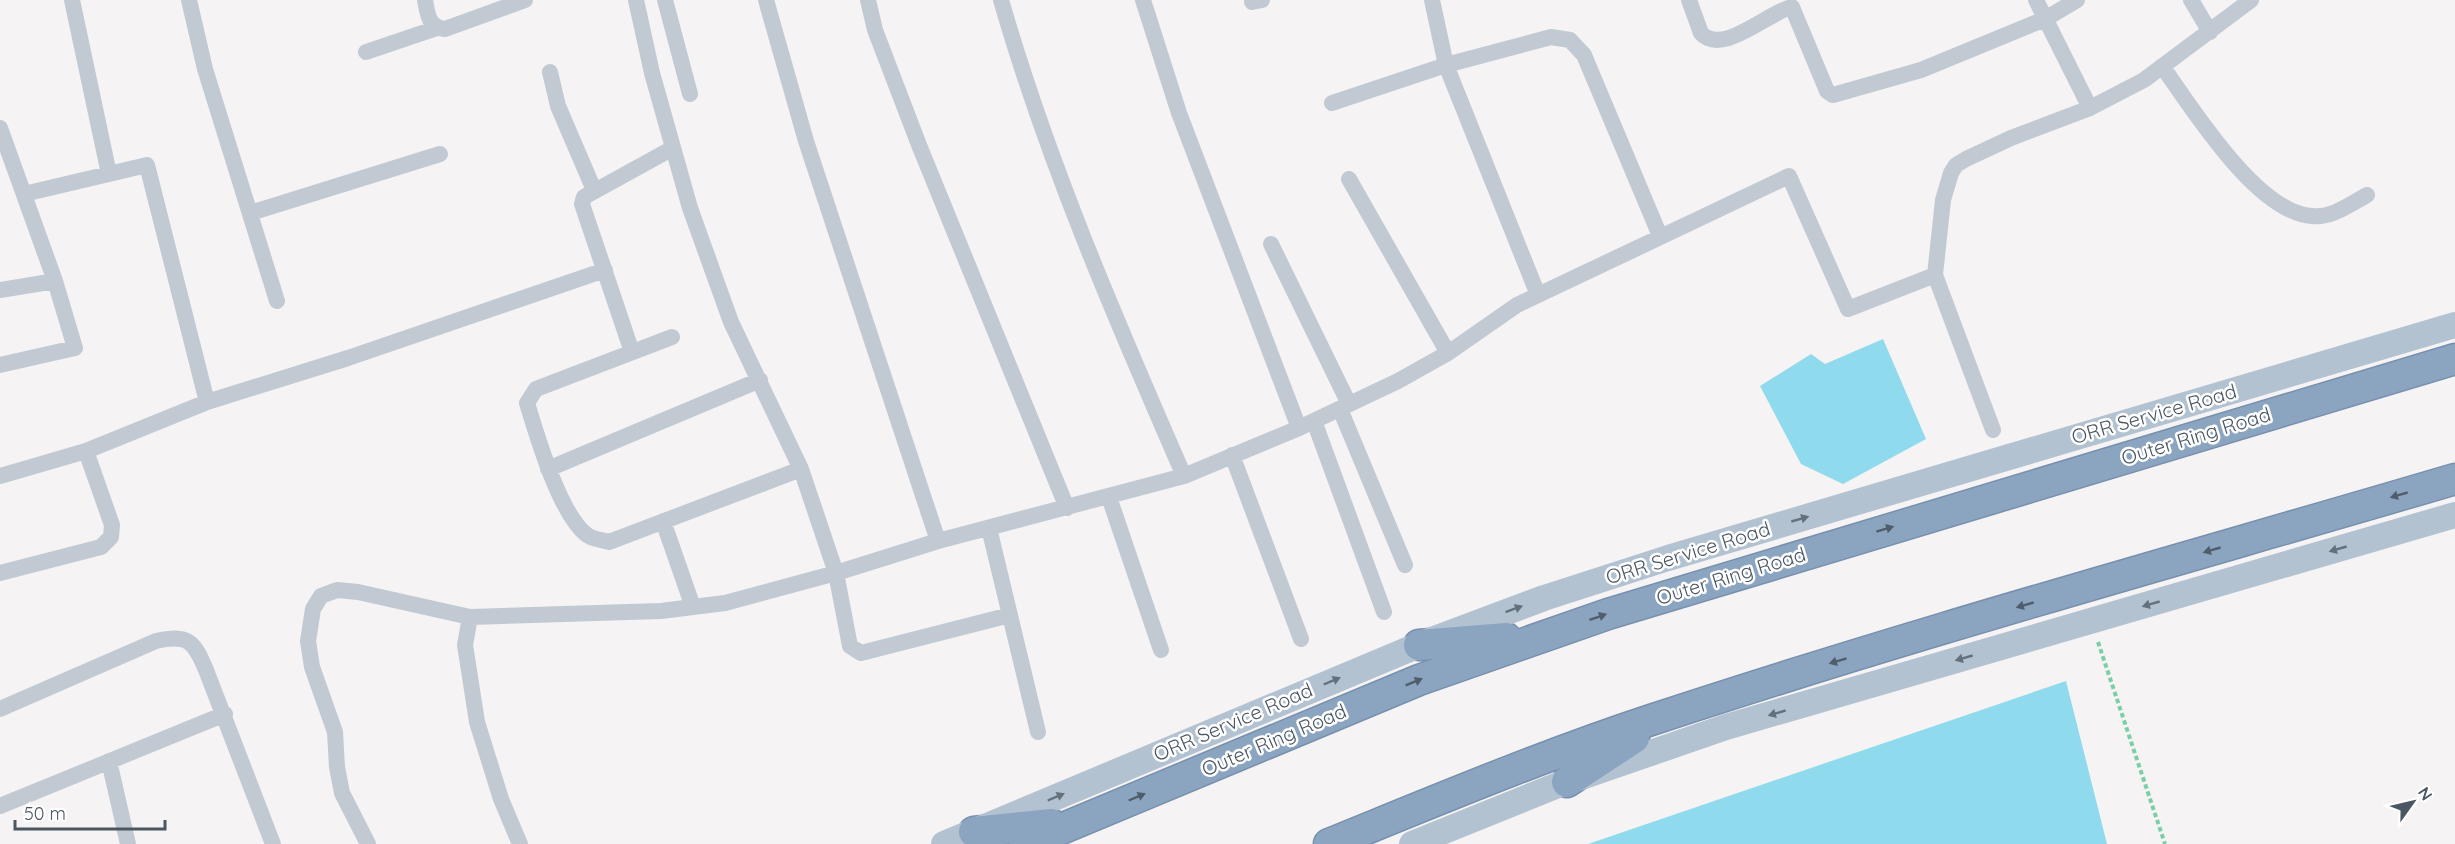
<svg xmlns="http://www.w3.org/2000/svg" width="2455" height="844" viewBox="0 0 2455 844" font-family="Quicksand,sans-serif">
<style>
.water{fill:#90daee}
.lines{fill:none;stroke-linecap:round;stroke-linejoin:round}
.motorway-casing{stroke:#7690ad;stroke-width:33}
.path{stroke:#7ad0a6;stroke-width:4;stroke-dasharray:4.5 3;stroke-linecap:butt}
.minor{stroke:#c1cad2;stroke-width:16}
.primary{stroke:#b3c2d1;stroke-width:26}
.motorway{stroke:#8ba5c1;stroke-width:30}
.oneway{fill:#505e6b}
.oneway2{fill:#64717d}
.labels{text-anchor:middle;stroke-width:5;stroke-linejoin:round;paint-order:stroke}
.street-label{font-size:20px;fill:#4a5661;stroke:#fff}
</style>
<rect width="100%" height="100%" fill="#f5f3f3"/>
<path class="water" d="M 1883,339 L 1926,439 L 1843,484 L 1801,464 L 1760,386 L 1811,354 L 1825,364 Z
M 2066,681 L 2107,844 L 1588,844 Z"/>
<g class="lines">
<defs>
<path id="motorway" d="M 1419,645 L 1506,638
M 1567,782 L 1634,738
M 974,832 L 1051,824
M 1025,844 L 1419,680 L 1608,614 L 2455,359
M 1329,844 C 1435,801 1542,756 1651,720 C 1917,632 2187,558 2455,479"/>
</defs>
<use href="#motorway" class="motorway-casing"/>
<path class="path" d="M 2098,642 L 2165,844"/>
<path class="minor" d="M 72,0 L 109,174
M 189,0 L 205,69 L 277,301
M 425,0 C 428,15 428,27 445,29 L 525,0
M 636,0 L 652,73 L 690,208 L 731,322 L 801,469 L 836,573 L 938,541 L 1184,476 L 1299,428 L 1398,381 L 1448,353 L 1517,305 L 1789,176 L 1848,309 L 1935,275
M 665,0 L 690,94
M 766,0 L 806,141 L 938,541
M 868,0 L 875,30 L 919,145 L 1067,508
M 1001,0 C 1048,163 1116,320 1184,476
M 1143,0 L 1179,113 L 1299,428
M 1432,0 L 1446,65 L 1538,295
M 1689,0 L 1701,33 C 1722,57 1770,11 1792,7 L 1827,91 L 1833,95 L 1921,70 L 2045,19 L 2077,0
M 2036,0 L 2090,108
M 2191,0 L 2210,32
M 1252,2 L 1262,0
M 366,52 L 437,28
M 2162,66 C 2192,108 2257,213 2312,216 C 2332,218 2349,205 2367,195
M 550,72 L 558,106 L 594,190
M 1332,103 L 1446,65 L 1551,37 L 1570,40 L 1584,55 L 1660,236
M 0,128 L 55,281 L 75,348 L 0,365
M 1349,179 L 1448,353
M 24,194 L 147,165 L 207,402
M 250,213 L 440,154
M 1271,244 L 1349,404
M 0,290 L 55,281
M 672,337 L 536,389 L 527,403 C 537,436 560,515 587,535 C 592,539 603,540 609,542 L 801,469
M 632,352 L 582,204 L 584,197 L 673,148
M 1340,409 L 1405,565
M 1314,421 L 1384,612
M 1993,430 L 1935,275 L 1943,200 L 1951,173 L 1956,165 L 1966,159 L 2011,138 L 2090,108 L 2144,80 L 2251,0
M 1232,455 L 1301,639
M 548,469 L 760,380
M 0,476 L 86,451 L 207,402 L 348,358 L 605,270
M 1109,497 L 1161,650
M 663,521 L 693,607
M 989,528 L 1038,732
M 0,573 L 101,547 L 111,537 L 112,525 L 86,451
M 470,617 L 465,645 L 477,722 L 501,799 L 520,844
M 0,709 L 156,641 C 188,634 194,641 206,670 L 273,844
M 109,761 L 128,844
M 0,806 L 225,714
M 368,844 L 342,793 L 337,767 L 335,732 L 312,667 L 308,641 L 313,609 L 321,596 L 337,590 L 358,592 L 470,617 L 661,611 L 725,603 L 836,573 L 850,646 L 861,653 L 1010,615"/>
<path class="primary" d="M 944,844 L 1424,643 L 1544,598 L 1668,558 L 2455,325
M 1412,844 L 1558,785 L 1726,727 L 2455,515"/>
<use href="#motorway" class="motorway"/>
</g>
<defs><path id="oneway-solid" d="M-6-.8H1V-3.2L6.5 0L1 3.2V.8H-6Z" transform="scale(1.5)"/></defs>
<g class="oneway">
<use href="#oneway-solid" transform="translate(2399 495) rotate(164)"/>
<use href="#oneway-solid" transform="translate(1885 529) rotate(-17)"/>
<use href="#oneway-solid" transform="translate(2212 550) rotate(164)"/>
<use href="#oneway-solid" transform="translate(2025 605) rotate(164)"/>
<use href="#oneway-solid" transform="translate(1598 617) rotate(-19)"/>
<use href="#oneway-solid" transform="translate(1838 661) rotate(163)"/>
<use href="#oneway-solid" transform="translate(1414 682) rotate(-22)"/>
<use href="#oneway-solid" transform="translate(1137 797) rotate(-23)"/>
</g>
<g class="oneway2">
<use href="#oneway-solid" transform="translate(1800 519) rotate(-16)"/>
<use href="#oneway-solid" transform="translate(2338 549) rotate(164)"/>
<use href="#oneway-solid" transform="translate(2151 604) rotate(164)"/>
<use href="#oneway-solid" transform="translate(1514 609) rotate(-20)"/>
<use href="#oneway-solid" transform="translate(1964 658) rotate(164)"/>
<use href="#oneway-solid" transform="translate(1332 681) rotate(-23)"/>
<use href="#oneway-solid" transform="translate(1777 713) rotate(164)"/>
<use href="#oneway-solid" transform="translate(1056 797) rotate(-23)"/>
</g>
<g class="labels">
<g class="street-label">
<text transform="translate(2154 414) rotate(-16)" y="7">ORR Service Road</text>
<text transform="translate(2196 436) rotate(-17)" y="7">Outer Ring Road</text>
<text transform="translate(1688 553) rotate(-17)" y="7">ORR Service Road</text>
<text transform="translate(1731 576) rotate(-17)" y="7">Outer Ring Road</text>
<text transform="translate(1233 722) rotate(-23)" y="7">ORR Service Road</text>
<text transform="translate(1274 740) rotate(-23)" y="7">Outer Ring Road</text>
</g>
</g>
<g transform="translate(2413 802) rotate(56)" stroke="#ffffff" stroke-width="4.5" paint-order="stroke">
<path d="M0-4.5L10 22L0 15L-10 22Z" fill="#4a5661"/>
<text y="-9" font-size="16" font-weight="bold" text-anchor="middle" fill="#4a5661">N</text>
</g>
<path d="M15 820v9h150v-9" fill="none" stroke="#4a5661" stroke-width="3"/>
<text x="24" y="820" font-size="18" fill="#4a5661" stroke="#ffffff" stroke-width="4.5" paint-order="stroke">50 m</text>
</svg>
